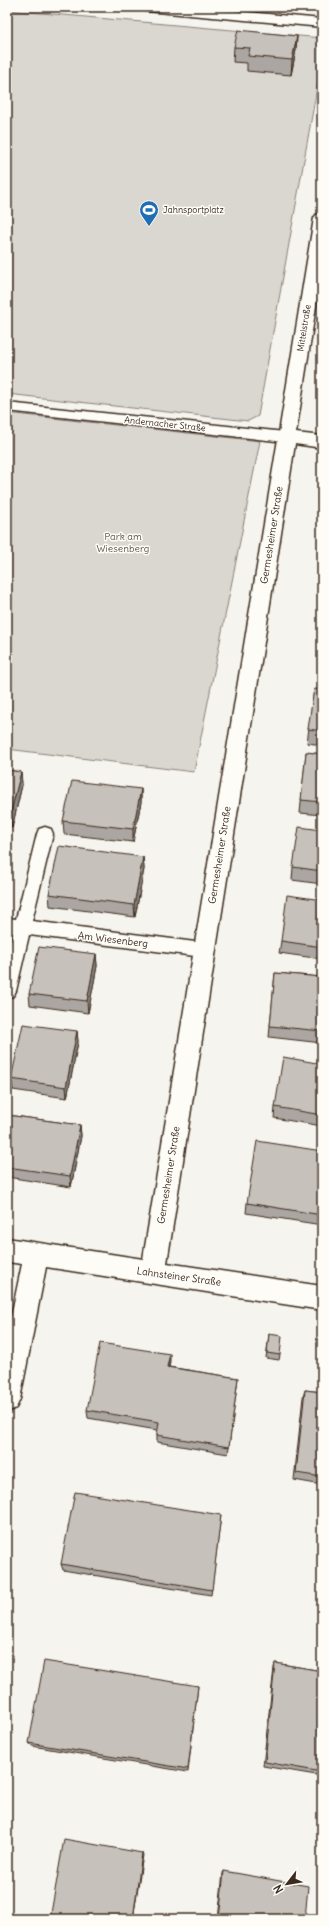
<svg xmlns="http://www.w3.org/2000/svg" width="329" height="1926" viewBox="0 0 329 1926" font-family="Delius,sans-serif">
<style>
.green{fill:#dad6d0;stroke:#8a8077}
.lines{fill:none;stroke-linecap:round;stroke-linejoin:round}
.lane-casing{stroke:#3b2a1e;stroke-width:3}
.street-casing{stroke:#3b2a1e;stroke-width:3}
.lane{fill:#fdfcf7;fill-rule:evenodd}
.street{fill:#fdfcf7;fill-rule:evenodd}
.wall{fill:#aba6a1;stroke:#3b2a1e}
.shaded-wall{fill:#8b8783;stroke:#3b2a1e}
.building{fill:#c7c1bb;stroke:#3b2a1e}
.labels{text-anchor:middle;stroke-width:3;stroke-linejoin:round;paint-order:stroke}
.far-poi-label{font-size:9px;fill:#3b2a1e;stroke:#fdfcf7;text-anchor:start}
.far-street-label{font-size:9px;fill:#3b2a1e;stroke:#fdfcf7}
.street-label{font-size:10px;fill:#3b2a1e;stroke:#fdfcf7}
.park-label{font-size:10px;fill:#63554a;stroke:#fdfcf7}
</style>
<rect width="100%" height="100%" fill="#f5f4ee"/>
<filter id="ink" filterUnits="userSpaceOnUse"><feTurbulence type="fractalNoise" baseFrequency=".025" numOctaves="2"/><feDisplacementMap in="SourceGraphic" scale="8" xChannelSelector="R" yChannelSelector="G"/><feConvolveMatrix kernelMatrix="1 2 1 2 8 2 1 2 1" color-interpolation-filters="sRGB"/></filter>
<g filter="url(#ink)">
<path class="green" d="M 7,10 L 322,38 L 322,60 L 258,416 L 248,421 L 7,394 Z
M 7,413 L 260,441 L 194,772 L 7,749 Z"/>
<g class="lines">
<defs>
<path id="lane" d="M 7,403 L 285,432 L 290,434 L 292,437 L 290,440 L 285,442 L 7,411 Z
M 45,827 L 51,829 L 53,834 L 32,921 L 203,943 L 209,945 L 211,950 L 209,955 L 203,957 L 29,935 L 16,991 L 13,996 L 7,998 L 7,956 L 13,933 L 7,932 L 7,918 L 16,919 L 37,834 L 39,829 Z"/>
<path id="street" d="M 139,7 L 192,7 L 322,19 L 322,27 L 146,11 L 141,10 Z
M 322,213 L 322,268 L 296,433 L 322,436 L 322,448 L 295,444 L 167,1263 L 322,1286 L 322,1310 L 46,1267 L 20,1399 L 16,1408 L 7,1412 L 7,1336 L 22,1264 L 7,1262 L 7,1238 L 143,1259 L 278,439 L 276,437 L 279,433 L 314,218 L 316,215 Z"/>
</defs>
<use href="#lane" class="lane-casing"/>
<use href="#street" class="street-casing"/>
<use href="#lane" class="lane"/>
<use href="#street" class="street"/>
</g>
<path class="wall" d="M 297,36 L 296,50 L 291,75 L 247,71 L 247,63 L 233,62 L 234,47 Z
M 322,663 L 322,680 L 320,680 Z
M 314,689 L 322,690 L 322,745 L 307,743 Z
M 306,752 L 322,754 L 322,815 L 300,813 Z
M 7,770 L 21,772 L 22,785 L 12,828 L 7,827 Z
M 141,789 L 141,802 L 133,842 L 64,834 L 63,821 Z
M 322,830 L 322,884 L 292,880 L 293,867 Z
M 143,857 L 144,869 L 135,917 L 50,906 L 49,894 Z
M 322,900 L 322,959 L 279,953 L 281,941 Z
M 96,954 L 97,966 L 88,1013 L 30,1005 L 29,994 Z
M 275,973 L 322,977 L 322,1043 L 269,1037 Z
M 77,1031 L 78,1042 L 67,1098 L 13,1090 L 11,1079 Z
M 322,1064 L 322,1126 L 274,1118 L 275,1107 Z
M 7,1115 L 80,1125 L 81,1136 L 71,1187 L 7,1177 Z
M 322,1151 L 322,1225 L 246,1213 L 247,1203 Z
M 269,1334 L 280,1355 L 279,1360 L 266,1358 Z
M 170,1362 L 169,1367 L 238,1378 L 228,1454 L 157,1442 L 157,1430 L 88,1418 L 87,1410 Z
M 305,1390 L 322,1392 L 322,1485 L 294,1480 L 303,1397 Z
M 221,1515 L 211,1595 L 63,1570 L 61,1564 Z
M 275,1663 L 322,1671 L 322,1776 L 263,1766 L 274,1668 Z
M 198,1686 L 188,1772 L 32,1746 L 29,1743 Z
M 224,1871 L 305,1919 L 218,1919 L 223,1873 Z"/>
<path class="shaded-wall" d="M 297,36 L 296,50 L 291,75 L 292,60 Z
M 21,772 L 22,785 L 12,828 L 10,815 Z
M 141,789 L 141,802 L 133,842 L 133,829 Z
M 143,857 L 144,869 L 135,917 L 134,905 Z
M 96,954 L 97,966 L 88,1013 L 87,1001 Z
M 77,1031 L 78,1042 L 67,1098 L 66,1087 Z
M 80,1125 L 81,1136 L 71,1187 L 70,1176 Z
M 170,1354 L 170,1362 L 167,1375 L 167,1367 Z
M 142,1853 L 143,1855 L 133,1919 Z"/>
<path class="building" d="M 238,30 L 297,36 L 292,60 L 248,56 L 250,48 L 234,47 Z
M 314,689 L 322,690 L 322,731 L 308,729 Z
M 306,752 L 322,754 L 322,802 L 301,800 Z
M 7,770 L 21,772 L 10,815 L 7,814 Z
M 72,781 L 141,789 L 133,829 L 63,821 Z
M 299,827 L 322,830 L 322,871 L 293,867 Z
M 59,846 L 143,857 L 134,905 L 49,894 Z
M 287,895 L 322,900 L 322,947 L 281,941 Z
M 39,947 L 96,954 L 87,1001 L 29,994 Z
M 275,973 L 322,977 L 322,1031 L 270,1026 Z
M 23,1024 L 77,1031 L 66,1087 L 11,1079 Z
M 283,1057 L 322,1064 L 322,1115 L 275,1107 Z
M 7,1115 L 80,1125 L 70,1176 L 7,1167 Z
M 257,1141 L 322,1151 L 322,1215 L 247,1203 Z
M 269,1334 L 282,1336 L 280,1355 L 267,1353 Z
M 100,1343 L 170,1354 L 167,1367 L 238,1378 L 229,1447 L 157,1435 L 159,1422 L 87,1410 Z
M 305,1390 L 322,1392 L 322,1477 L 296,1473 Z
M 75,1492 L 221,1515 L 212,1590 L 61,1564 Z
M 44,1661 L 198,1686 L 188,1769 L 29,1743 Z
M 275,1663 L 322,1671 L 322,1772 L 265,1762 Z
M 64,1839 L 142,1853 L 133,1919 L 50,1919 Z
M 224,1871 L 308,1886 L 305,1919 L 219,1919 Z"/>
</g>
<defs>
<symbol id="stadium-pin" viewBox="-11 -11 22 30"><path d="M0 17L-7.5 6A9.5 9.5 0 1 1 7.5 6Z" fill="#1f6fb2" stroke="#fdfcf7"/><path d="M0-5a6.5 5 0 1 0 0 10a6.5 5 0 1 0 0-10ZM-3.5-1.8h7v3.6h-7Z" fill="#fff"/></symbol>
</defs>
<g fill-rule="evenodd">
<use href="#stadium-pin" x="138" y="199" width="22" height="30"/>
</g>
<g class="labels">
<g class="far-poi-label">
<text x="163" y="213">Jahnsportplatz</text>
</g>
<g class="far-street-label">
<text transform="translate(304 328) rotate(-81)" y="3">Mittelstraße</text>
<text transform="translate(165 424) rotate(6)" y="3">Andernacher Straße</text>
</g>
<g class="street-label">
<text transform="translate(271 535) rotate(-81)" y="4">Germesheimer Straße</text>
<text transform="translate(219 855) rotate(-81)" y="4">Germesheimer Straße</text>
<text transform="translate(113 939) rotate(7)" y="4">Am Wiesenberg</text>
<text transform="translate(168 1175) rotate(-81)" y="4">Germesheimer Straße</text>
<text transform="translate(179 1276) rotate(8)" y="4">Lahnsteiner Straße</text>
</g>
<g class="park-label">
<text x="123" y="540">Park am<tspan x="123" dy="12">Wiesenberg</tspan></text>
</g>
</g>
<rect width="329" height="1926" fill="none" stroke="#fdfcf7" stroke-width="24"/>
<rect x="12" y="12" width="305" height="1902" fill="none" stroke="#3b2a1e" stroke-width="1.5" filter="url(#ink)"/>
<g transform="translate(287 1884) rotate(239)" stroke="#fdfcf7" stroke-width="3" paint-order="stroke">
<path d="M0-3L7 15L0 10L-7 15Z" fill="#3b2a1e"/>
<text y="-6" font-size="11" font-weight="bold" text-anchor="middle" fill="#3b2a1e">N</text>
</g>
</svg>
